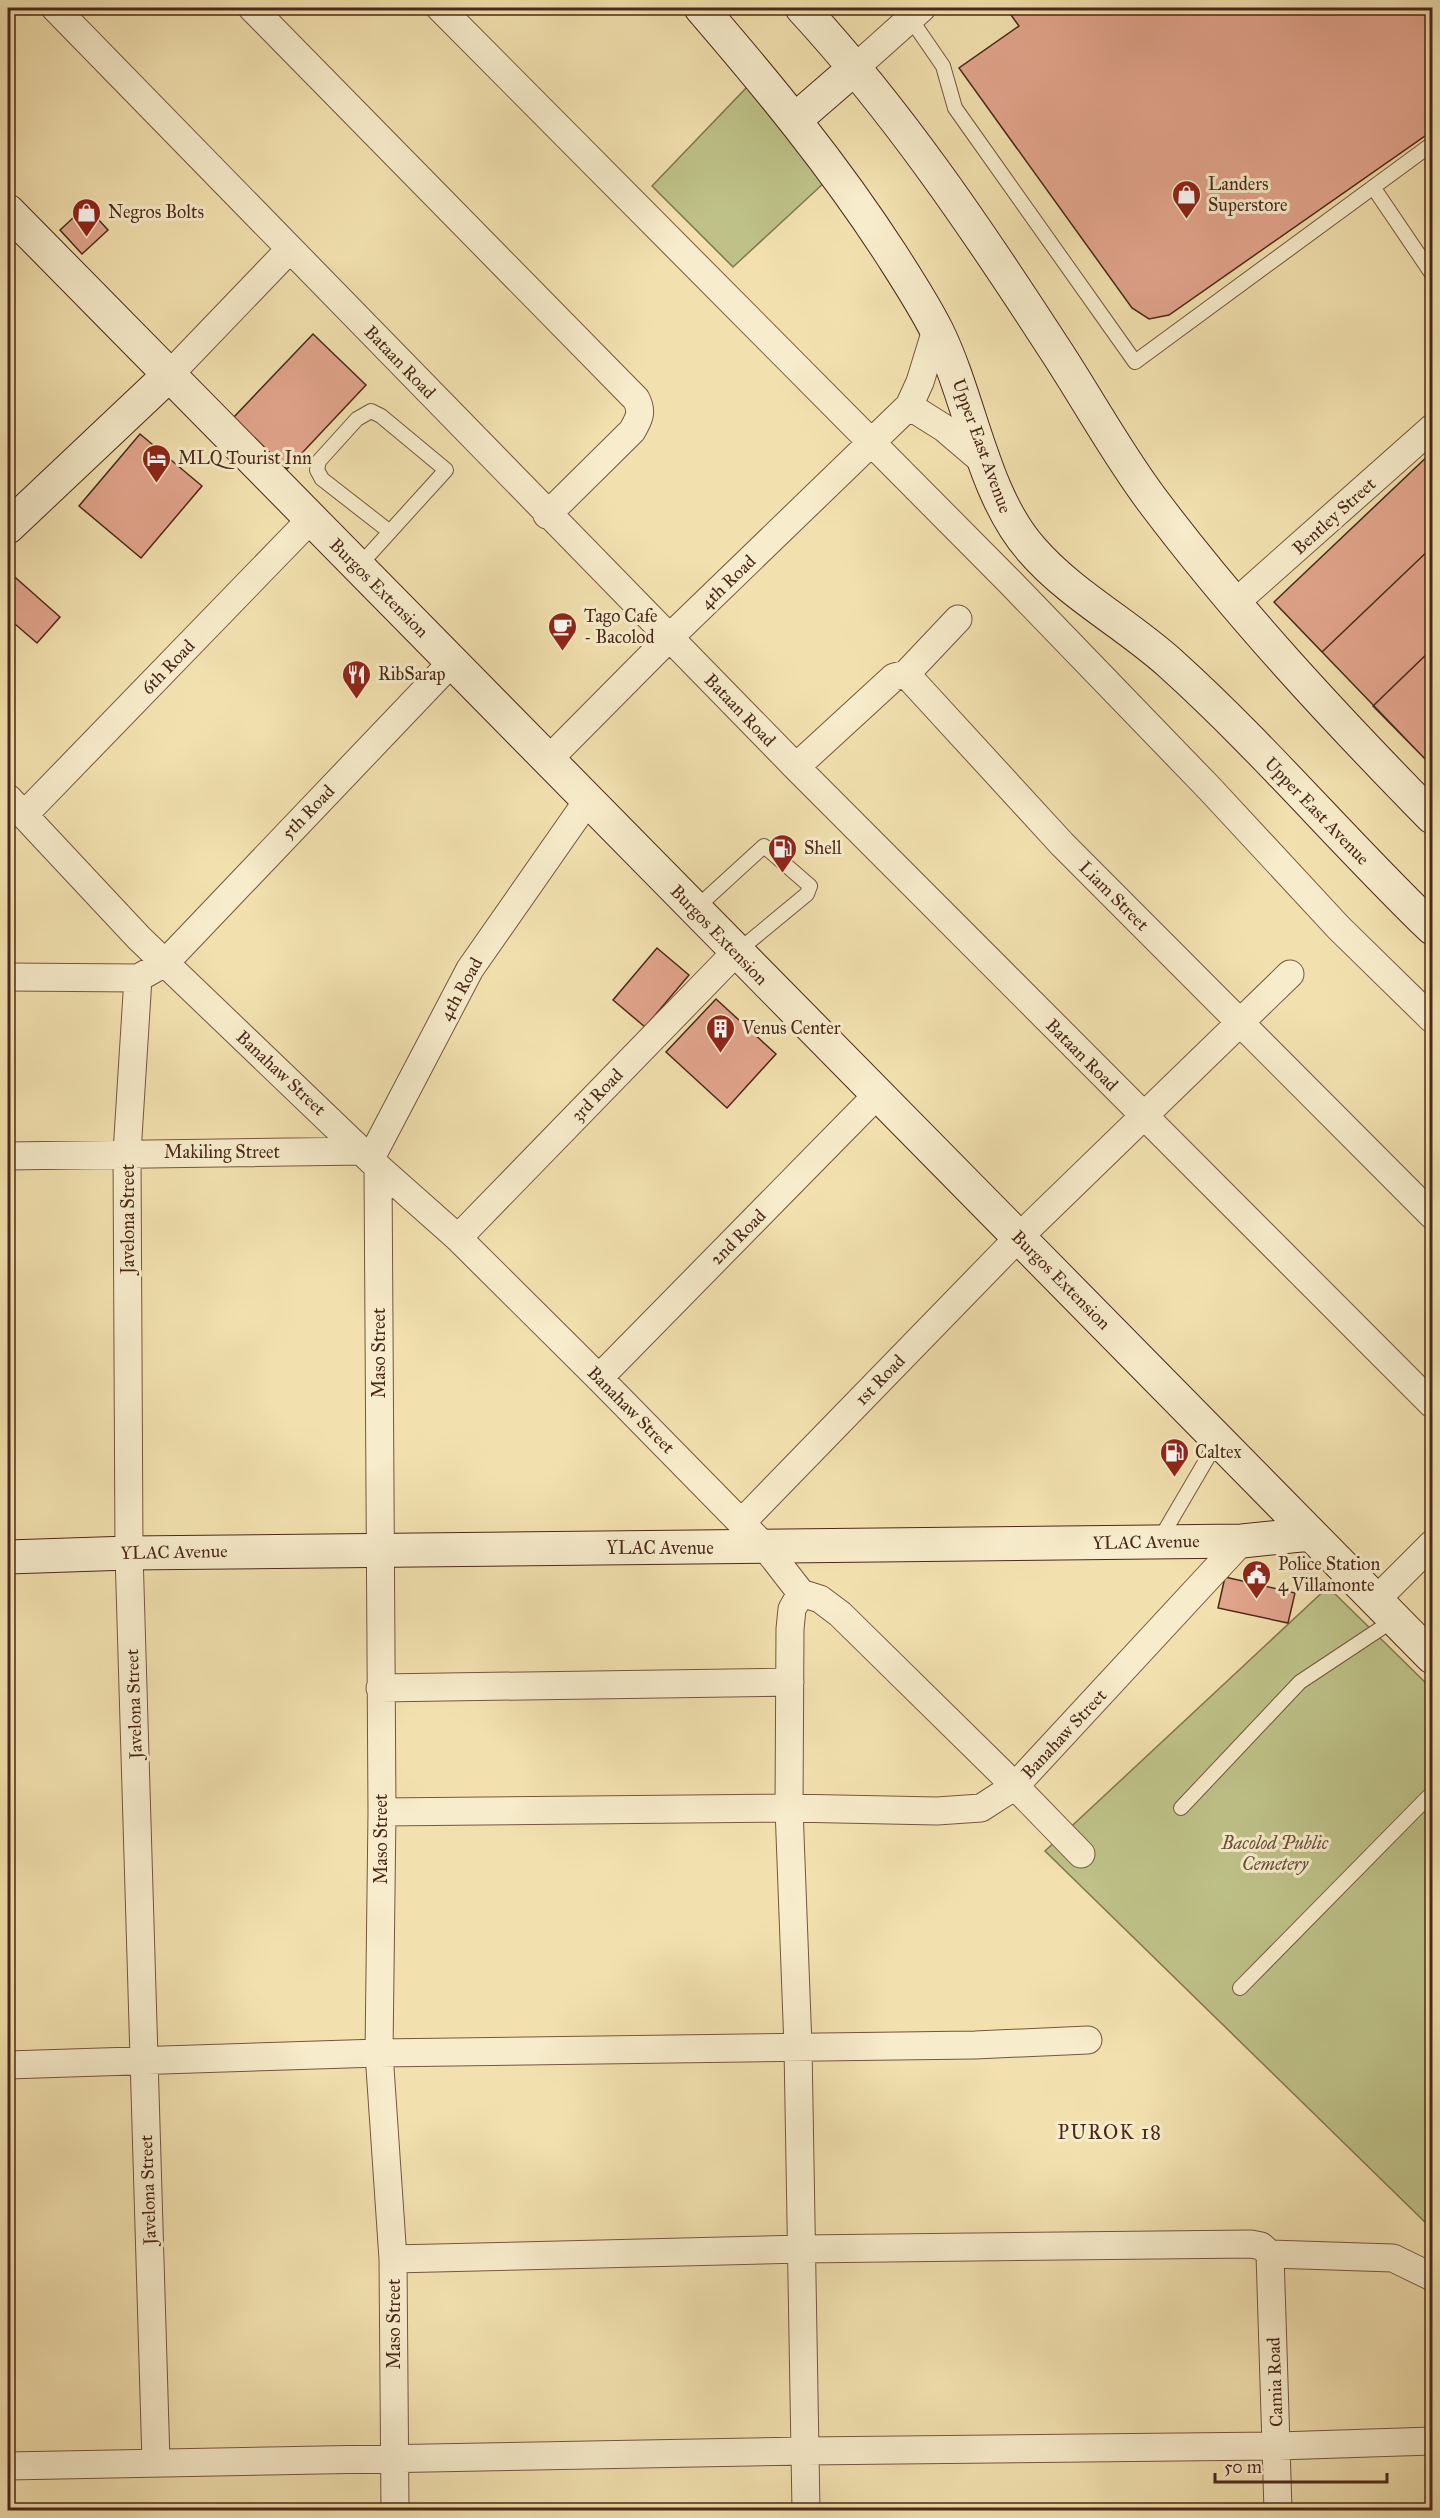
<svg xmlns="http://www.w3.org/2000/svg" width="1440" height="2518" viewBox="0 0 1440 2518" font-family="'IM FELL Great Primer',serif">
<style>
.green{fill:#bec288;stroke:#847551;stroke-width:1.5}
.building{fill:#e2a58d;stroke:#4b281a;stroke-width:1.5}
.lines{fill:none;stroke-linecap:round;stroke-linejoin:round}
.lane-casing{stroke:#75563f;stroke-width:16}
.street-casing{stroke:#75563f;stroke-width:29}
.secondary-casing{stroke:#4b281a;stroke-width:35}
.lane{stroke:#f7eccb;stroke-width:14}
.street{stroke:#f7eccb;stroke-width:27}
.secondary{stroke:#f7eccb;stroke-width:33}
.labels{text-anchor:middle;stroke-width:6;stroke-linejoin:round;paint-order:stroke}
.poi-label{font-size:18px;fill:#4b281a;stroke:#f7eccb;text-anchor:start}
.street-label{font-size:18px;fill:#4b281a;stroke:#f7eccb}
.park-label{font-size:18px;font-style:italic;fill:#684e36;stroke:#f7eccb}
.neighbourhood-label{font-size:20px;letter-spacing:1.5px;fill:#4b281a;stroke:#f7eccb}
</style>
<rect width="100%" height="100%" fill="#f2e1af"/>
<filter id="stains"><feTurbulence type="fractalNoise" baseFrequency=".00333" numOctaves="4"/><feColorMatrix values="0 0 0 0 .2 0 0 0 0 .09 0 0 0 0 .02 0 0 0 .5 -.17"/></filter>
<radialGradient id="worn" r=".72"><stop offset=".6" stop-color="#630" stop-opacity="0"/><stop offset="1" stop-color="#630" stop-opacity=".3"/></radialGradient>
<path class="green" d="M 749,85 L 825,182 L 733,267 L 652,186 Z
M 1328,1587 L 1432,1689 L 1432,2229 L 1045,1851 Z"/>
<path class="building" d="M 1006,8 L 1432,8 L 1432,131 L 1169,315 L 1149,319 L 1132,308 L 959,68 L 1019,26 Z
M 86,206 L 108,230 L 82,254 L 60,230 Z
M 313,334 L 366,385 L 287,469 L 233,418 Z
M 140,434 L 202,486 L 141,558 L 79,506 Z
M 1432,452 L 1432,547 L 1322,652 L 1274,602 Z
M 1432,452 L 1432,753 L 1426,760 L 1274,602 Z
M 8,571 L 60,617 L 37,643 L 8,618 Z
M 1432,649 L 1432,753 L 1426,760 L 1373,706 Z
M 657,948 L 689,975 L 645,1027 L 613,1000 Z
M 716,999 L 776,1054 L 727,1108 L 666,1052 Z
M 1225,1577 L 1295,1593 L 1288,1623 L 1218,1608 Z"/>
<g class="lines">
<defs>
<path id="lane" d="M 910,18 L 943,66 L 955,108 L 1135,362 L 1432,144
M 1373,187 L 1432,274
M 358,567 L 446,470 L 381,416 L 371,411 L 357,419 L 319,461 L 317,470 L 322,479 L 390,532
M 695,909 L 764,846 L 810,886 L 807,894 L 738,951
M 1160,1539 L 1218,1440
M 1181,1808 L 1300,1682 L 1395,1619
M 1240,1988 L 1432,1793"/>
<path id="street" d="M 55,8 L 796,767 L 1432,1404
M 252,8 L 636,399 C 643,412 639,419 632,431 L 547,515
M 440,8 L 1010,582 L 1210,789 L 1339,928 L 1432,1019
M 856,67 L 922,8
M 170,374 L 290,249
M 909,406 L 944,428 L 985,463
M 1235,603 L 1432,428
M 906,674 L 958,619
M 549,759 L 669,638 L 909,406 L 920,382 L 936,330
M 796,767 L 894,677 L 906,674 L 1062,844 L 1432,1215
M 8,798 L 139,938 L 378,1167 L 458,1238 L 599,1378 L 766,1548 L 801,1593 L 820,1599 L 840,1614 L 1015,1786 L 1242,1541
M 25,814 L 311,519
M 8,977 L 138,978
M 8,1156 L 364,1151
M 371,1158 L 470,969 L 588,800
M 378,1167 L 382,1812 L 379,2053 L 393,2259 L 395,2510
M 458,1238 L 736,952
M 599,1378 L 877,1095
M 742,1522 L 1019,1237 L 1290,974
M 801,1593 L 792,1609 L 790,1629 L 789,1808 L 798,2047 L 806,2510
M 1376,1600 L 1432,1544
M 380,1688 L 790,1682
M 382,1812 L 789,1808 L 937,1811 L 981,1808 L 1015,1786 L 1081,1854
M 8,2065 L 379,2053 L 975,2045 L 1088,2040
M 1270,2254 L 1278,2510
M 393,2259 L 802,2249 L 1251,2244 L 1261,2246 L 1270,2254 L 1393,2258 L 1432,2277
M 156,2462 L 129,1553 L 127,1153 L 138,978 L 165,963 L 452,662
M 8,2466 L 805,2451 L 1278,2446 L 1432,2441"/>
<path id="secondary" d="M 701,8 C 769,87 834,166 891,254 C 907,279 924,305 937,331 C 971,400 982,494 1032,550 C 1071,595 1127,624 1171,664 C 1263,747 1343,842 1432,928
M 802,8 C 897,111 977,229 1054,348 C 1087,398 1116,452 1152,500 C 1237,613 1333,716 1432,817
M 796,119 L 856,67
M 8,211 L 1432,1657
M 8,527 L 170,374
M 8,1557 L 129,1553 L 1242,1541 L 1311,1534"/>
</defs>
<use href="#lane" class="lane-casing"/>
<use href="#street" class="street-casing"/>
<use href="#secondary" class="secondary-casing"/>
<use href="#lane" class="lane"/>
<use href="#street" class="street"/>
<use href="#secondary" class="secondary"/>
</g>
<defs>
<symbol id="shop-pin" viewBox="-11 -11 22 30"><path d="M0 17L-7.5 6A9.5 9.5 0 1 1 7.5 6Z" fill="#8f2418" stroke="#f7eccb"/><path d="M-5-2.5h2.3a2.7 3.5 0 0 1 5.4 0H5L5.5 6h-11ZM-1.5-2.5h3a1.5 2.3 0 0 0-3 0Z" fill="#fff"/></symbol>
<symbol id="hotel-pin" viewBox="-11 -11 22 30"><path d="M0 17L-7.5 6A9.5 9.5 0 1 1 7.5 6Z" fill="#8f2418" stroke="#f7eccb"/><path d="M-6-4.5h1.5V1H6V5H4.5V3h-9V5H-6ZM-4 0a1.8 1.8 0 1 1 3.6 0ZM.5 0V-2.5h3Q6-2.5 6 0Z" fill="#fff"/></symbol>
<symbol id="cafe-pin" viewBox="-11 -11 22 30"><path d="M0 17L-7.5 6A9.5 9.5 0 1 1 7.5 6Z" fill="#8f2418" stroke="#f7eccb"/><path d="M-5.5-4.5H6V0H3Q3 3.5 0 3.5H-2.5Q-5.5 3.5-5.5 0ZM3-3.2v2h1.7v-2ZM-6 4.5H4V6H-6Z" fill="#fff"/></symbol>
<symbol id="restaurant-pin" viewBox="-11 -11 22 30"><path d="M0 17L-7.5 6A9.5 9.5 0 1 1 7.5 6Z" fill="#8f2418" stroke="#f7eccb"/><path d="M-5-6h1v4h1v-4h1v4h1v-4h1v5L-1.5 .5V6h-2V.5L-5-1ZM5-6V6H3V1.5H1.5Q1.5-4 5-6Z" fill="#fff"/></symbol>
<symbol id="fuel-pin" viewBox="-11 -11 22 30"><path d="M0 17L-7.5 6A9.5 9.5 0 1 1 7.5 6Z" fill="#8f2418" stroke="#f7eccb"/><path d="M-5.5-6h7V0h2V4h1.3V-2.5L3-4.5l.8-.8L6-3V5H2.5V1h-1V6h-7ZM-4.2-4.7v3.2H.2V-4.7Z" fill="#fff"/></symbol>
<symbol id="building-pin" viewBox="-11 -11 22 30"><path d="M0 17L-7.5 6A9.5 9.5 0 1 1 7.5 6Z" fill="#8f2418" stroke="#f7eccb"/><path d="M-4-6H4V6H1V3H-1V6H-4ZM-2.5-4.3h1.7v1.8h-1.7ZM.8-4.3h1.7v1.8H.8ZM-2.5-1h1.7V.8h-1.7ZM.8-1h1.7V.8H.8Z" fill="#fff"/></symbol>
<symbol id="civic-pin" viewBox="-11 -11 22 30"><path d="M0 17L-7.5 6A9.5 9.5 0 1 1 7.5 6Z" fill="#8f2418" stroke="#f7eccb"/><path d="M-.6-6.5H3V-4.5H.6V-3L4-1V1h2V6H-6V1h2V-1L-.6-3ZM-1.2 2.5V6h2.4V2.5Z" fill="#fff"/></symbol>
</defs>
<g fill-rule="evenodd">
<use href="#shop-pin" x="1170" y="178" width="33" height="45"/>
<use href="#shop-pin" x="70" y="196" width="33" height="45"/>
<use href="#hotel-pin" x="140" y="442" width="33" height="45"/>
<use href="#cafe-pin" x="546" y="610" width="33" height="45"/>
<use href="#restaurant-pin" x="340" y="658" width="33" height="45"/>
<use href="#fuel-pin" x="766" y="832" width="33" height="45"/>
<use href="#building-pin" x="704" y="1012" width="33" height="45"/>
<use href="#fuel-pin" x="1158" y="1436" width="33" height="45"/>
<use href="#civic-pin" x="1240" y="1558" width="33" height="45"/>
</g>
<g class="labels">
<g class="poi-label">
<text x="1208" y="190">Landers<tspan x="1208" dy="21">Superstore</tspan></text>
<text x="108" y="218">Negros Bolts</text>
<text x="178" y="464">MLQ Tourist Inn</text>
<text x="584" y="622">Tago Cafe<tspan x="584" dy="21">- Bacolod</tspan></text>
<text x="378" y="680">RibSarap</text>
<text x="804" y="854">Shell</text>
<text x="742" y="1034">Venus Center</text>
<text x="1195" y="1458">Caltex</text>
<text x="1278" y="1570">Police Station<tspan x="1278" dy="21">4 Villamonte</tspan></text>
</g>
<g class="street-label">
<text transform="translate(400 362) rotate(46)" y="6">Bataan Road</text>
<text transform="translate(982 446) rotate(70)" y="6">Upper East Avenue</text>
<text transform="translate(1334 516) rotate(-42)" y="6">Bentley Street</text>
<text transform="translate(728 582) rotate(-44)" y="6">4th Road</text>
<text transform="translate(379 588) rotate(45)" y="6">Burgos Extension</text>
<text transform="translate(168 667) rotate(-46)" y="6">6th Road</text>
<text transform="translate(740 710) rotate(46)" y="6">Bataan Road</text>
<text transform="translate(1317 811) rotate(46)" y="6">Upper East Avenue</text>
<text transform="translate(308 812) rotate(-46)" y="6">5th Road</text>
<text transform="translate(1114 896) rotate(45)" y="6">Liam Street</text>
<text transform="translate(719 935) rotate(46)" y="6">Burgos Extension</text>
<text transform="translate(461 989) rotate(-61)" y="6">4th Road</text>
<text transform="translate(1082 1055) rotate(45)" y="6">Bataan Road</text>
<text transform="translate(281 1073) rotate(43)" y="6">Banahaw Street</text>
<text transform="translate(597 1095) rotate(-46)" y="6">3rd Road</text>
<text x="222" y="1158">Makiling Street</text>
<text transform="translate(128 1219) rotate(-90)" y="6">Javelona Street</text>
<text transform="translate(738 1237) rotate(-45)" y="6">2nd Road</text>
<text transform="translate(1061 1280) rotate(45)" y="6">Burgos Extension</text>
<text transform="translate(379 1353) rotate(-90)" y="6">Maso Street</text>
<text transform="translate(880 1380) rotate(-46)" y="6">1st Road</text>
<text transform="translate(631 1410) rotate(45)" y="6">Banahaw Street</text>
<text transform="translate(1146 1542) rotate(-1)" y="6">YLAC Avenue</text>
<text x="660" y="1554">YLAC Avenue</text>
<text transform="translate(174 1552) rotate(-1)" y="6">YLAC Avenue</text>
<text transform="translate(134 1704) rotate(-92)" y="6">Javelona Street</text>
<text transform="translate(1064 1734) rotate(-47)" y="6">Banahaw Street</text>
<text transform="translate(381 1839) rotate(-90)" y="6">Maso Street</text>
<text transform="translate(148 2190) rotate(-92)" y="6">Javelona Street</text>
<text transform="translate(394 2324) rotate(-90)" y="6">Maso Street</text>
<text transform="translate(1275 2382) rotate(-92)" y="6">Camia Road</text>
</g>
<g class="park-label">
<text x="1275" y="1849">Bacolod Public<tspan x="1275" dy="21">Cemetery</tspan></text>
</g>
<g class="neighbourhood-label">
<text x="1110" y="2139">PUROK 18</text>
</g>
</g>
<rect width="1440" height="2518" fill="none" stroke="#f2e1af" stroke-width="30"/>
<rect x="9" y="9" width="1422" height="2500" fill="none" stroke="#4b281a" stroke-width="3"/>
<rect x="15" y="15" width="1410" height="2488" fill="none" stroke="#4b281a" stroke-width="1.5"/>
<path d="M1215 2473v9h172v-9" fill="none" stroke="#4b281a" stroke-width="3"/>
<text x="1224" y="2473" font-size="18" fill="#4b281a" stroke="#f7eccb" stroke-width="4.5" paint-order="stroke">50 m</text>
<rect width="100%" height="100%" filter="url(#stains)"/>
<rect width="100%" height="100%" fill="url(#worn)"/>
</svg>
